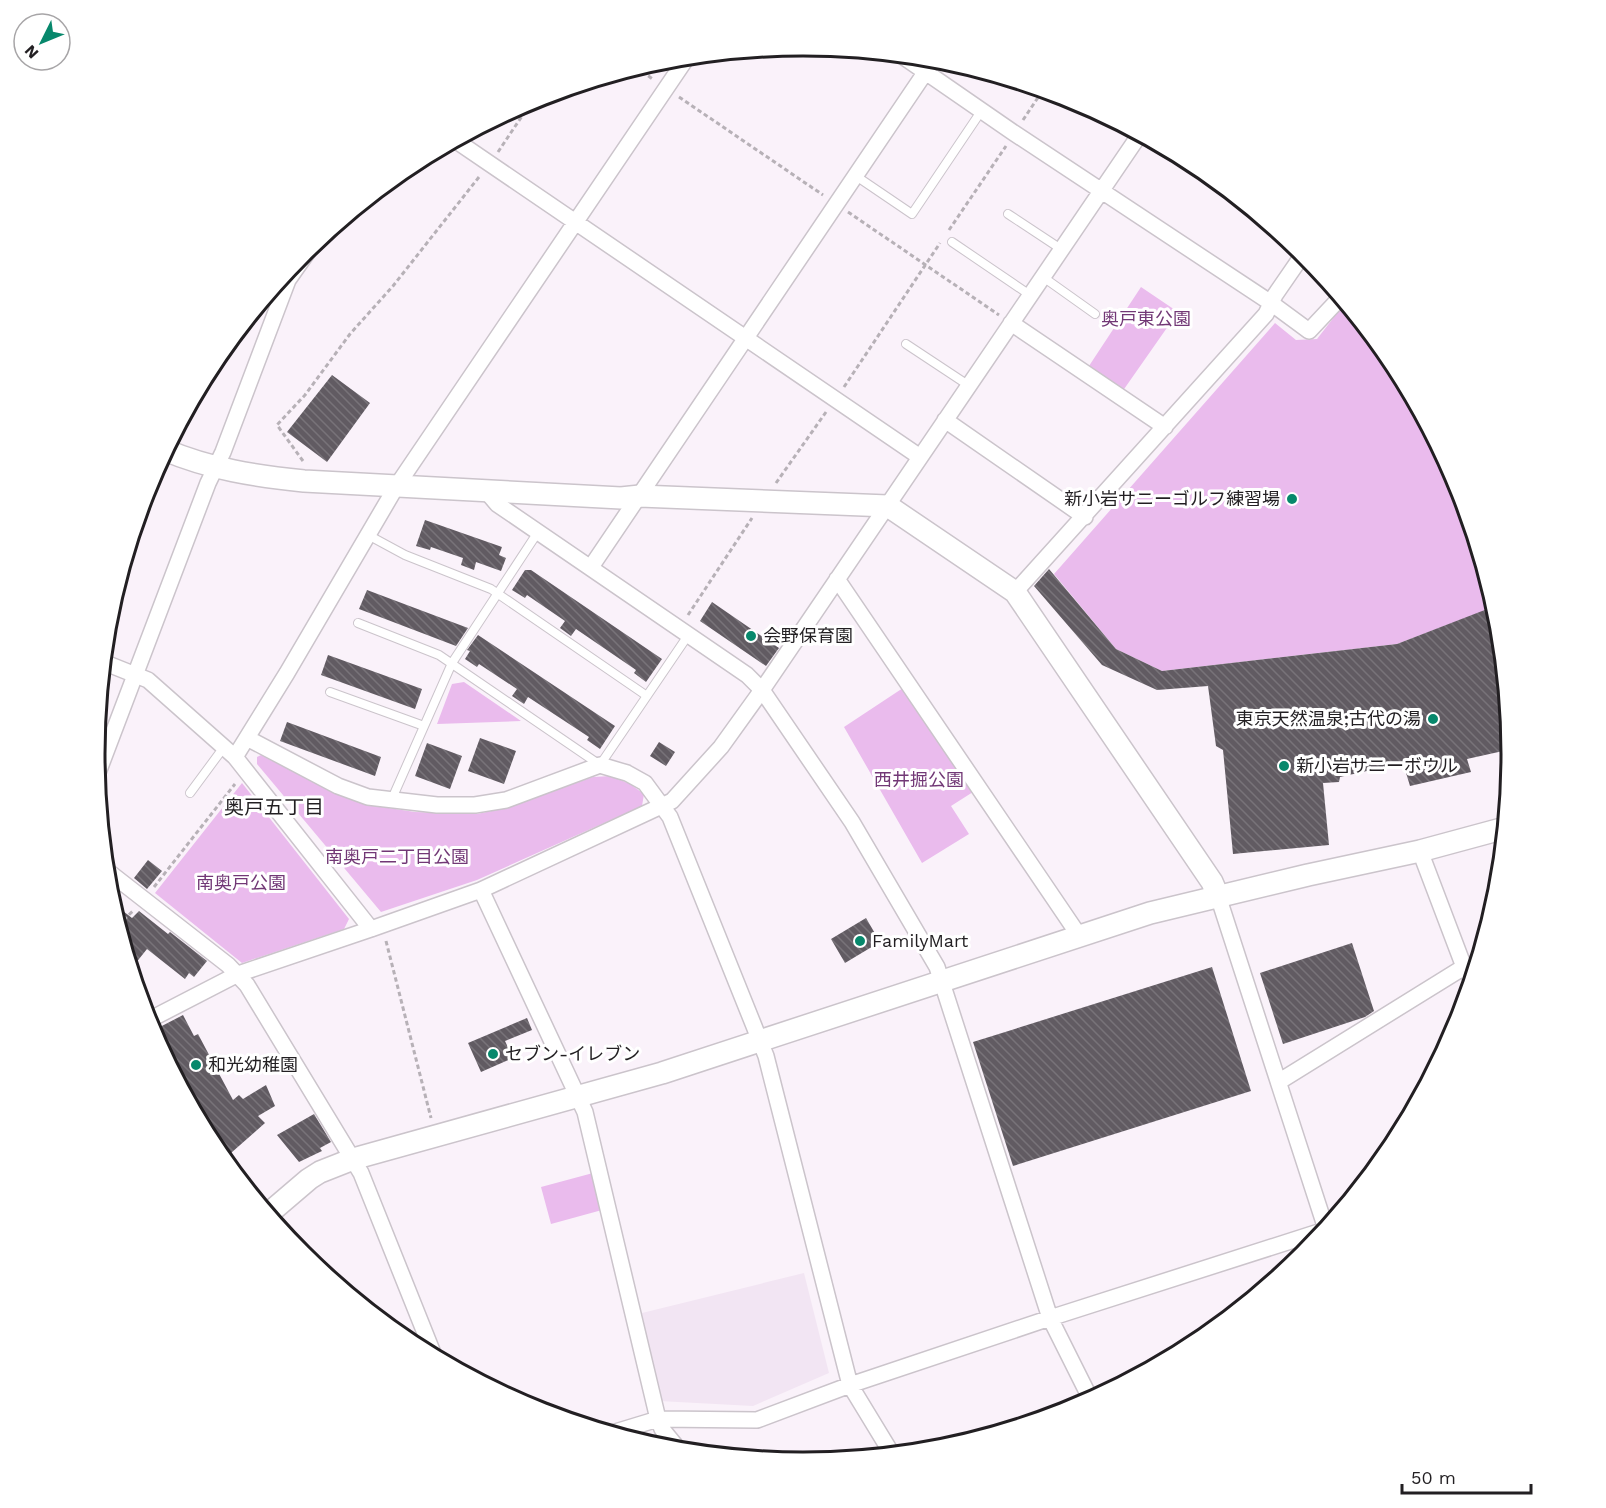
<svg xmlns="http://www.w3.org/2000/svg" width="1606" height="1508" viewBox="0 0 1606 1508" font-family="'Work Sans','Noto Sans JP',sans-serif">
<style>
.built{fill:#f2e5f3}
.green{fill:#eabbed}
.building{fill:url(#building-back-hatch)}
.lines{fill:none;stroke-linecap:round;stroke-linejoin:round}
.lane-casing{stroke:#cbc4cb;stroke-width:10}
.street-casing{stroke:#cbc4cb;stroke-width:18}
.secondary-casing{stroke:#cbc4cb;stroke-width:24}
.path{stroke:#b7b1b7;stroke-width:3;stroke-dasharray:4.5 3;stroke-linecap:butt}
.lane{stroke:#fff;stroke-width:8}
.street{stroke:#fff;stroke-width:15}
.secondary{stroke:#fff;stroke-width:21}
.poi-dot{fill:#07886c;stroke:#fff;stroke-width:2}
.labels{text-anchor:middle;stroke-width:6;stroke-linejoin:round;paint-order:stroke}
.park-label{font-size:18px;fill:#723876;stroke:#fff}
.poi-label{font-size:18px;fill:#221f22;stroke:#fff;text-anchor:start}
.neighbourhood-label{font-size:20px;fill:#221f22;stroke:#fff}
.rim{fill:none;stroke:#221f22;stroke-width:3}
</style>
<defs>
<pattern id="building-back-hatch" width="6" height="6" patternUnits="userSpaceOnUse" patternTransform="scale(1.5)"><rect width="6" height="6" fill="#615b62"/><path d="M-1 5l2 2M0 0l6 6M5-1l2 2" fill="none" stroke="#787379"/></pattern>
</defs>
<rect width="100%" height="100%" fill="#faf2fa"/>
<path class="built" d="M 804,1273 L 829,1373 L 753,1406 L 659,1401 L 642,1313 Z"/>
<path class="green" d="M 1141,287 L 1178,312 L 1122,392 L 1087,369 Z
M 1345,303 L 1393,360 L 1458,483 L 1468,514 L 1472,544 L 1489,609 L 1397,644 L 1162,671 L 1116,649 L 1054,574 L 1275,323 L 1296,340 L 1317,339 Z
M 464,682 L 521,721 L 437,724 L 452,684 Z
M 903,688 L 973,792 L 951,806 L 969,834 L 922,863 L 844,727 Z
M 261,755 L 326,789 L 369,805 L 415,812 L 477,814 L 506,808 L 593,777 L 611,776 L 630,784 L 644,794 L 642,806 L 477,880 L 381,912 L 257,764 L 257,757 Z
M 242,783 L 349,919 L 344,929 L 242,963 L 155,893 Z
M 593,1173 L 602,1210 L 551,1224 L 541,1187 Z"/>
<path class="building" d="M 332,375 L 370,403 L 327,462 L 287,432 Z
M 425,520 L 502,547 L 499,555 L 506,558 L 501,571 L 476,562 L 474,570 L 461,565 L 463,558 L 431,547 L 430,550 L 416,546 Z
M 1049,569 L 1116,649 L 1162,671 L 1397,644 L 1495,606 L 1499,626 L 1494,628 L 1503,658 L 1512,749 L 1467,759 L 1471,772 L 1410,786 L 1403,763 L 1340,777 L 1339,782 L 1323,783 L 1329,845 L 1233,854 L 1223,750 L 1216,746 L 1208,686 L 1157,690 L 1102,665 L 1034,586 Z
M 525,570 L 531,570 L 662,659 L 646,682 L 634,673 L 636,670 L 576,629 L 571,636 L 560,628 L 565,621 L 527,595 L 525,598 L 512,590 Z
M 367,590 L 468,628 L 456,646 L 359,609 Z
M 712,602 L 779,648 L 766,666 L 700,621 Z
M 478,635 L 615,726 L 600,749 L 587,740 L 589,737 L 528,697 L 524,704 L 512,696 L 517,689 L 479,664 L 477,667 L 465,659 L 470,651 L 467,650 Z
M 328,655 L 422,689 L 415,709 L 321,675 Z
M 287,722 L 381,757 L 375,776 L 280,741 Z
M 480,738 L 516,751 L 504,784 L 468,771 Z
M 659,742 L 675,752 L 666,766 L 650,756 Z
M 427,743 L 462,756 L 450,789 L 415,776 Z
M 148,860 L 162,871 L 147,889 L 134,878 Z
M 110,901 L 132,918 L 139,911 L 168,934 L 170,932 L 207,961 L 194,977 L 189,973 L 185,979 L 147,949 L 131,969 Z
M 866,918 L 880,942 L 845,963 L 831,939 Z
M 1352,943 L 1374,1011 L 1365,1017 L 1283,1044 L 1260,973 Z
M 1212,967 L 1251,1091 L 1013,1166 L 973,1042 Z
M 183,1015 L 194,1036 L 198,1034 L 233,1100 L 239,1095 L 243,1099 L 266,1085 L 275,1106 L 258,1116 L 265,1123 L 223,1160 L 213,1148 L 199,1120 L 204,1115 L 178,1066 L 172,1070 L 156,1041 L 163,1037 L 158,1028 Z
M 527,1018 L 532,1030 L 505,1041 L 513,1058 L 481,1072 L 468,1043 Z
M 314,1114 L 331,1142 L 320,1148 L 322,1151 L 299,1162 L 277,1135 Z"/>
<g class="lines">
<defs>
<path id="lane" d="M 856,176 L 912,214 L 982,110
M 1008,214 L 1061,249
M 952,242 L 1030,295
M 1043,277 L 1095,314
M 906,344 L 968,385
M 368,535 L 405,555 L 491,589 L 647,696
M 358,623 L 439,655 L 600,765 L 689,634
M 330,692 L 424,726
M 190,793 L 224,747
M 391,801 L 452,663 L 538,532"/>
<path id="street" d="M 901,55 L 1014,133 L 1271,303 L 1309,331 L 1341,297
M 455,140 L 920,457
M 1011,323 L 1165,427
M 945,420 L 1085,517
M 486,491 L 497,504 L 747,675 L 762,690 L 852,822 L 937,967 L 1050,1318 L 1325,1230
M 591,567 L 935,58
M 837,579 L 1080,937
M 1015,592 L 1266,314 L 1275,295 L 1304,253
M 103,662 L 148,680 L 235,757 L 371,929 L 238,974 L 147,1021
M 247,738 L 338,786 L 368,797 L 437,805 L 475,805 L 506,800 L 600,765 L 627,773 L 645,783 L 670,817 L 766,1056 L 850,1385 L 892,1454
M 235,757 L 287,673 L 396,487 L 688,56
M 96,778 L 208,483 L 223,452 L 288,280 L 314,243
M 1420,851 L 1464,967
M 105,869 L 228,965 L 247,985 L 361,1173 L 435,1358
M 481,890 L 585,1112 L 658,1419 L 662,1429 L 680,1451
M 1218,896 L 1326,1229
M 371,929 L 481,890 L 672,801 L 721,747 L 762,690 L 1140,134
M 1280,1081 L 1464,967 L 1472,980
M 612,1433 L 658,1419 L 757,1420 L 850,1385 L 1050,1318 L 1091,1400"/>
<path id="secondary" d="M 165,450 C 210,469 255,476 304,481 L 621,498 L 640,496 L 888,506 L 1015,592 L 1212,882 L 1218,896
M 268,1214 L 309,1179 L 320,1172 L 353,1159 L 662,1073 L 1150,913 L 1308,875 L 1420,851 L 1505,828"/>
</defs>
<use href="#lane" class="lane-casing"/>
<use href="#street" class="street-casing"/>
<use href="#secondary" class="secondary-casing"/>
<path class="path" d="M 636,67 L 654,80
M 679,97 L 823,195
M 1023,120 L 1043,90
M 498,152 L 534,98
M 848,212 L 999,315
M 949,230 L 1006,146
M 844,387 L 940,243
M 303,461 L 277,425 L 305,395 L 350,334 L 393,286 L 479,177
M 776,483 L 826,412
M 688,615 L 752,518
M 154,887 L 235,784
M 118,925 L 134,910
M 386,941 L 431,1118"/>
<use href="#lane" class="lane"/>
<use href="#street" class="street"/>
<use href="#secondary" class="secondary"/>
</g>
<g class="poi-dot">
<circle cx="1292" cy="499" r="6"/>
<circle cx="751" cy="636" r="6"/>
<circle cx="1433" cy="719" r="6"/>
<circle cx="1284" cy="766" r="6"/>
<circle cx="860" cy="941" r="6"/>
<circle cx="493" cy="1054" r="6"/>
<circle cx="196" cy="1065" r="6"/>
</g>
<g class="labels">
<g class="park-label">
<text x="1146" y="325">奥戸東公園</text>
<text x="919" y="786">西井掘公園</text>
<text x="397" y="863">南奥戸二丁目公園</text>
<text x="241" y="889">南奥戸公園</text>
</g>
<g class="poi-label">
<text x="1280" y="505" text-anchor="end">新小岩サニーゴルフ練習場</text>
<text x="763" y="642">会野保育園</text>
<text x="1421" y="725" text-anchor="end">東京天然温泉;古代の湯</text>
<text x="1296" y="772">新小岩サニーボウル</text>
<text x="872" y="947">FamilyMart</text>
<text x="505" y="1060">セブン-イレブン</text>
<text x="208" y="1071">和光幼稚園</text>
</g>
<g class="neighbourhood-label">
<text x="274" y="814">奥戸五丁目</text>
</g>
</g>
<path d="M0 0H1606V1508H0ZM105 754a698 698 0 1 1 1396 0a698 698 0 1 1-1396 0Z" fill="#fff" fill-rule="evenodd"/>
<path class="rim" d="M105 754a698 698 0 1 1 1396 0a698 698 0 1 1-1396 0Z"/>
<g transform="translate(42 42) rotate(227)"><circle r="28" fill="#ffffff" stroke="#a7a5a7" stroke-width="1.5"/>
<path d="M0-4.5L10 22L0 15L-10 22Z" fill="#07886c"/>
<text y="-9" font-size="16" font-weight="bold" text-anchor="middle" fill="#221f22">N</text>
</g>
<path d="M1402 1484v9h129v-9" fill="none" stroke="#221f22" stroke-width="3"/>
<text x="1411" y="1484" font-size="18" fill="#221f22" stroke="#ffffff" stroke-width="4.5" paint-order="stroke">50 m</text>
</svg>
